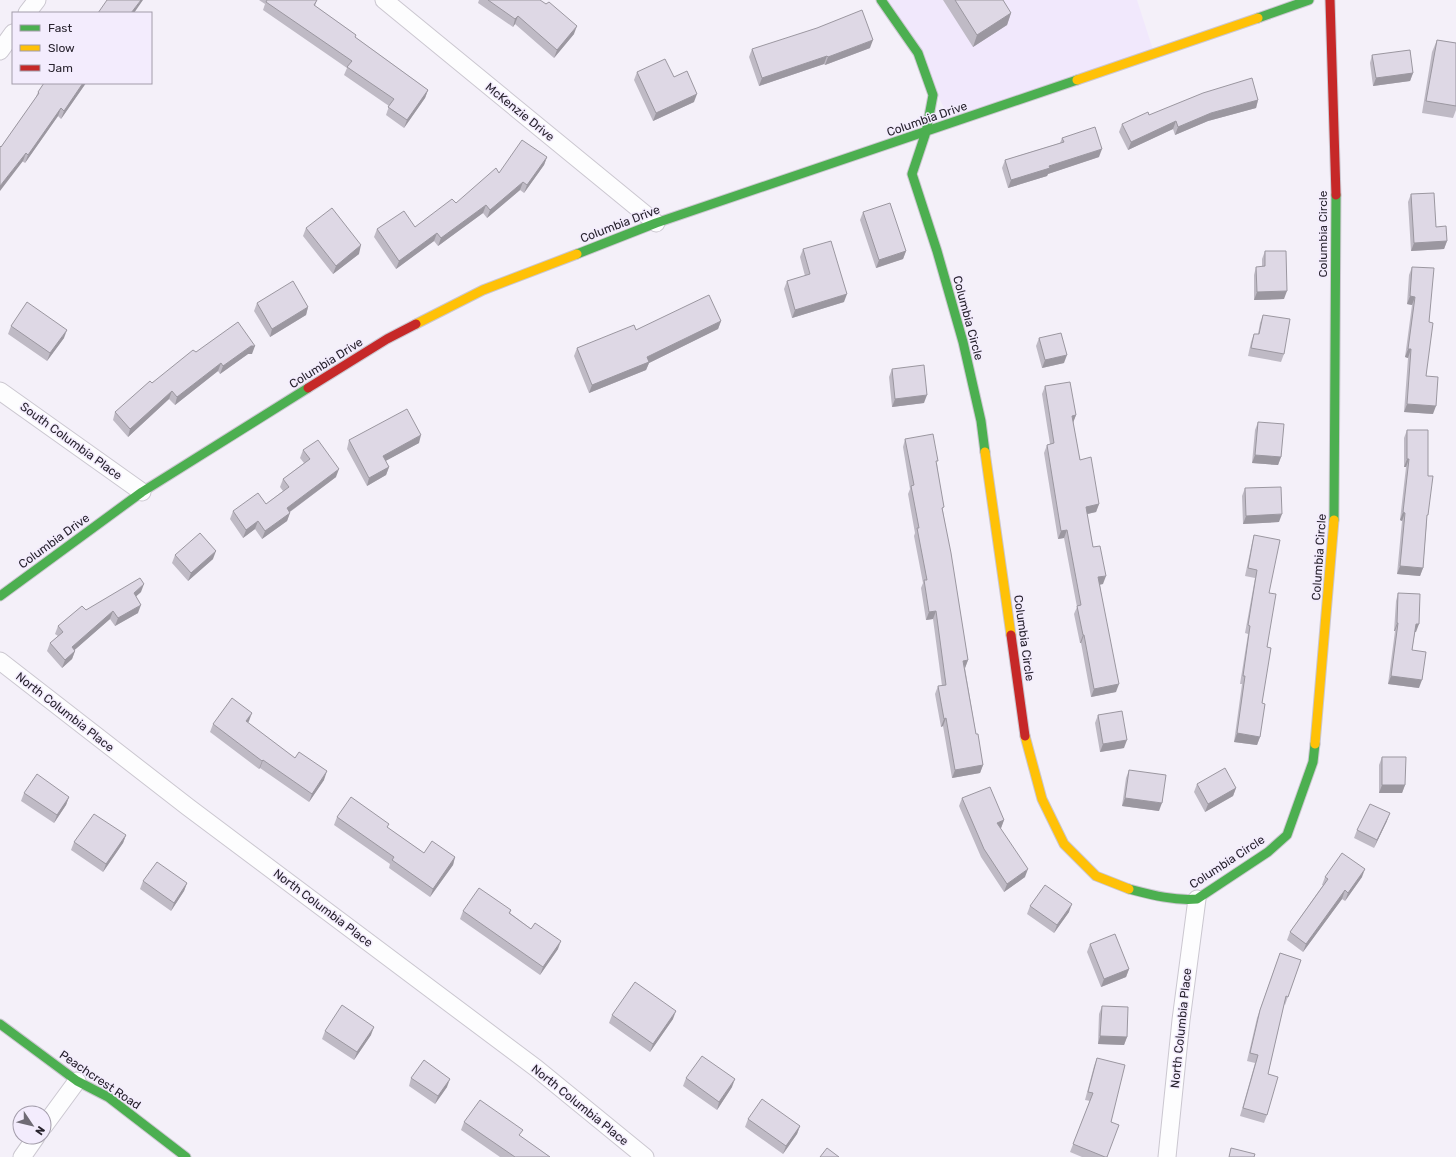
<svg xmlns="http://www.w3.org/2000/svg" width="1456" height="1157" viewBox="0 0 1456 1157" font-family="Rubik,sans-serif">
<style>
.built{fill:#f1e8fc}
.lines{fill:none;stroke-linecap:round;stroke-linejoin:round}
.street-casing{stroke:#cbc7d0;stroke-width:19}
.fast-casing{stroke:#cbc7d0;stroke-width:11}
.slow-casing{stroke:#cbc7d0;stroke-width:11}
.jam-casing{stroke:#cbc7d0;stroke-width:11}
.street{stroke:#fdfdfe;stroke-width:17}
.fast{stroke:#4caf50;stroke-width:9}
.slow{stroke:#ffc107;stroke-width:9}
.jam{stroke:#c62828;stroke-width:9}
.wall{fill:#bfbac5}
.shaded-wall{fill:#9b97a0}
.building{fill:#ded8e5;stroke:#9b97a0}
.labels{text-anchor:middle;stroke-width:3;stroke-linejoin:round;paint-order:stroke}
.street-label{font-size:12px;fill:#28232e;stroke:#f3ecfd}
</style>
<rect width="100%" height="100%" fill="#f4f0f9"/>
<path class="built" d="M 887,0 L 1137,0 L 1156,59 L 951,121 Z"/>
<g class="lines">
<defs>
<path id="street" d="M 384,0 L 656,223
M 27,13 L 37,0
M 0,51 L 13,33
M 0,391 L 142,492
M 0,661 L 188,807 L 536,1068 L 645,1157
M 44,1126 L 77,1081
M 22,1157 L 36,1137
M 1167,1157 L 1181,1020 L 1197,899"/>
<path id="fast" d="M 881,0 L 918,53 L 933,95 L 926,132 L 912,174 L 937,251 L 963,342 L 981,421 L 985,452
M 1258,18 L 1309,0
M 577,254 L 656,223 L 1077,80
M 1334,520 L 1336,195
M 0,596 L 142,492 L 308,388
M 1129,889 C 1152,895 1174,901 1197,899 L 1268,852 L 1287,835 L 1313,762 L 1315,744
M 0,1024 L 77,1081 L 108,1097 L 186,1157"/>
<path id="slow" d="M 1077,80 L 1258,18
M 416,324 L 483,290 L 577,254
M 985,452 L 1011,635
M 1025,736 L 1042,799 L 1064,844 L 1096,876 L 1129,889
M 1315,744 L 1334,520"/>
<path id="jam" d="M 1330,0 L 1336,195
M 308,388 L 387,339 L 416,324
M 1011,635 L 1025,736"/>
</defs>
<use href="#street" class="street-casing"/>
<use href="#fast" class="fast-casing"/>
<use href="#slow" class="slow-casing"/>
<use href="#jam" class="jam-casing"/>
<use href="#street" class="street"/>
<use href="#fast" class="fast"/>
<use href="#slow" class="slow"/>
<use href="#jam" class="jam"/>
</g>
<path class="wall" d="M 259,0 L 317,0 L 315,6 L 356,35 L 355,37 L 428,90 L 425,98 L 404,128 L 386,115 L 389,106 L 344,75 L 347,68 L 263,10 L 265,4 Z
M 479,0 L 540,0 L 574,34 L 554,58 L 515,24 L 513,27 L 478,3 Z
M 943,0 L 1003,0 L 1011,13 L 1007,25 L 973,47 Z
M 1437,40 L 1456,43 L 1456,110 L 1453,118 L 1422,113 L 1432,52 Z
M 870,48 L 825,65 L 824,64 L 759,86 L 749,57 L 752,49 Z
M 1372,55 L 1413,73 L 1410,81 L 1373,86 L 1370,63 Z
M 637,72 L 674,77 L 694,102 L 653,121 L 634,80 Z
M 86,83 L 61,119 L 58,116 L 25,163 L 1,147 L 35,99 L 38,92 Z
M 1258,100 L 1256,108 L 1208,121 L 1175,135 L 1173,129 L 1128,150 L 1119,132 L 1122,124 L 1149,115 Z
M 1062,138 L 1099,157 L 1048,174 L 1047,176 L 1008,188 L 1002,168 L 1005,160 L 1060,143 Z
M 547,157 L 544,165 L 524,193 L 520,190 L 487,218 L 483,213 L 438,246 L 434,241 L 396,269 L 374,237 L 377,229 L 415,227 L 456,203 L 499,173 Z
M 1411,194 L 1447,241 L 1444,249 L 1411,251 L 1408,202 Z
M 863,212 L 906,251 L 903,259 L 876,268 L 860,220 Z
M 306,228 L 359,254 L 333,274 L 303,236 Z
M 803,249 L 844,302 L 792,318 L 784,289 L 787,281 L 805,276 L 800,257 Z
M 1265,251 L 1284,299 L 1254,300 L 1254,275 L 1256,267 L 1262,267 L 1262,259 Z
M 1412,267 L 1429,322 L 1426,376 L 1433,414 L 1404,412 L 1408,358 L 1405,357 L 1412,305 L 1407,304 L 1409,275 Z
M 257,303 L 308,307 L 306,315 L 270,337 L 254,311 Z
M 1263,315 L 1284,354 L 1281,362 L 1248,356 L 1251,342 L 1254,334 L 1258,334 L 1260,323 Z
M 721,321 L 718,329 L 649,363 L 646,370 L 589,393 L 574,356 L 577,348 L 636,330 Z
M 11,326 L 64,338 L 47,361 L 8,334 Z
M 1039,338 L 1064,363 L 1042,368 L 1036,346 Z
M 196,352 L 252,354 L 248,354 L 220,374 L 218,371 L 175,405 L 169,399 L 128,437 L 113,420 L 115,412 L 152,383 Z
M 892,369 L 924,403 L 892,407 L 889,377 Z
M 1045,386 L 1076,415 L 1073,422 L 1080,460 L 1099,504 L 1096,512 L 1087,514 L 1093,547 L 1103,584 L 1100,585 L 1116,692 L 1091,697 L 1081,643 L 1080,643 L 1074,614 L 1077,607 L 1064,538 L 1058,539 L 1044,453 L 1047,445 L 1050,444 L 1042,394 Z
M 1258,422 L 1281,457 L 1278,465 L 1252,463 L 1255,430 Z
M 1407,430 L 1427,520 L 1423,568 L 1420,576 L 1397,574 L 1402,521 L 1400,520 L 1406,467 L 1404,467 L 1404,438 Z
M 905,439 L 937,464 L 943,511 L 968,660 L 965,668 L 976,734 L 983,765 L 980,773 L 952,778 L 943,726 L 941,727 L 935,694 L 938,686 L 942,686 L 933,619 L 926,620 L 921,588 L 923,583 L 914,536 L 915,533 L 908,494 L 910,489 L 903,447 Z
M 349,440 L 419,443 L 385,461 L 389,467 L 386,475 L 367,486 L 347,449 Z
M 303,450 L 336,477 L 290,512 L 287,521 L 262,539 L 255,529 L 243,538 L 230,519 L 233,511 L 266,504 L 283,491 L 280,487 L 283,479 L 304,463 L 300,458 Z
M 1245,488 L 1279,522 L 1243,524 L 1242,496 Z
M 1254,535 L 1269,593 L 1267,647 L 1262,703 L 1260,737 L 1257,745 L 1234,742 L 1242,684 L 1240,684 L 1248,634 L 1245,633 L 1255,578 L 1245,576 L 1252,543 Z
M 175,555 L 213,559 L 188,581 L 172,563 Z
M 141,592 L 136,596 L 138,613 L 115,626 L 110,619 L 74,650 L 75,651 L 72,659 L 62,668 L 47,651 L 50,643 L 58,636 L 55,634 L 58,626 L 86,610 Z
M 1398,593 L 1416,632 L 1415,632 L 1412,650 L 1419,688 L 1388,684 L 1395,631 L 1394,631 L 1396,601 Z
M 1098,715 L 1124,748 L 1100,752 L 1095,723 Z
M 249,721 L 248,723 L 324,780 L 309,802 L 260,768 L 259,769 L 210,732 L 213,724 Z
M 1382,757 L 1405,785 L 1402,793 L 1379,793 L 1379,765 Z
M 1129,770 L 1159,811 L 1122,806 L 1126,778 Z
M 1197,784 L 1236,788 L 1233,796 L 1205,812 L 1194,792 Z
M 24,793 L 69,797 L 66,805 L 54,823 L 21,801 Z
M 962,798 L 1004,820 L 1001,828 L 1000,828 L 1025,877 L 1004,892 L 981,857 L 959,806 Z
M 337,817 L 388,828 L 424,853 L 455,857 L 453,865 L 430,897 L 389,868 L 390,864 L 334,825 Z
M 1387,821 L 1374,848 L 1354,838 L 1357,830 Z
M 126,835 L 123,843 L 103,872 L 71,850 L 74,842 Z
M 1325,877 L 1362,877 L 1345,901 L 1342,899 L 1303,952 L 1287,940 L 1290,932 L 1323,885 L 1322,885 Z
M 143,881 L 187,883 L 184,891 L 171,911 L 140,889 Z
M 1030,906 L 1069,912 L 1054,933 L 1027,914 Z
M 511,910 L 510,913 L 558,949 L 540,975 L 460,919 L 463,911 Z
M 1090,944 L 1129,969 L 1126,977 L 1101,987 L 1087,952 Z
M 1280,953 L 1301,960 L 1285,1005 L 1284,1004 L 1268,1074 L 1267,1115 L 1264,1123 L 1240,1116 L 1255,1063 L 1247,1061 L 1257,1018 Z
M 1102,1006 L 1127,1037 L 1124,1045 L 1098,1044 L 1099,1014 Z
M 612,1015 L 673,1019 L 650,1052 L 609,1023 Z
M 325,1031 L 371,1035 L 354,1060 L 322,1039 Z
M 1097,1058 L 1111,1122 L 1107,1157 L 1082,1157 L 1070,1152 L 1090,1101 L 1085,1100 L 1094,1066 Z
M 411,1078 L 447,1087 L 435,1104 L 409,1086 Z
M 686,1078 L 732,1087 L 717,1110 L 683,1086 Z
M 748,1119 L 800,1126 L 797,1134 L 783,1154 L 745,1127 Z
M 464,1122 L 520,1136 L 550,1157 L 500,1157 L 461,1130 Z"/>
<path class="shaded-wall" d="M 141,0 L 143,0 L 134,13 L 131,13 Z
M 1011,13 L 1007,25 L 973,47 L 977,35 Z
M 518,16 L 515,24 L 513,27 L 515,19 Z
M 577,26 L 574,34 L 554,58 L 557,50 Z
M 873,40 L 870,48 L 825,65 L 828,57 Z
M 827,56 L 824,64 L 759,86 L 762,78 Z
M 1413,73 L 1410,81 L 1373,86 L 1376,78 Z
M 83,83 L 86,83 L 61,119 L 64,111 Z
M 428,90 L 425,98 L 404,128 L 407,120 Z
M 697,94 L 694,102 L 653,121 L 656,113 Z
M 1258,100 L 1256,108 L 1208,121 L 1175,135 L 1178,127 L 1211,113 Z
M 61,108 L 58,116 L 25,163 L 28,155 Z
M 1176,121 L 1173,129 L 1128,150 L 1131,142 Z
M 1102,149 L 1099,157 L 1048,174 L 1047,176 L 1008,188 L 1011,180 L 1049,166 Z
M 26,153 L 23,161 L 0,191 L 0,186 Z
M 547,157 L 544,165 L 524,193 L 527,185 Z
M 523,182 L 520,190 L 487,218 L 490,210 Z
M 486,205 L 483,213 L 438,246 L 441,238 Z
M 437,233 L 434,241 L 396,269 L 399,261 Z
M 1447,241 L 1444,249 L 1411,251 L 1414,243 Z
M 361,245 L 359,254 L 333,274 L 336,266 Z
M 906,251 L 903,259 L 876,268 L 879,260 Z
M 1287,291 L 1284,299 L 1254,300 L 1257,292 Z
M 847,294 L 844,302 L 792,318 L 795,310 Z
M 1410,296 L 1415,297 L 1412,305 L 1407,304 Z
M 308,307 L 306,315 L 270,337 L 272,329 Z
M 721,321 L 718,329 L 649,363 L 646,370 L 589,393 L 592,385 L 647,357 Z
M 67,330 L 64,338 L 47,361 L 50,353 Z
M 251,346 L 255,346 L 252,354 L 248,354 L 220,374 L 223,366 Z
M 1408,349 L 1411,349 L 1408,358 L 1405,357 Z
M 1067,355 L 1064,363 L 1042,368 L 1045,360 Z
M 221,363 L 218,371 L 175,405 L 177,397 Z
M 172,391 L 169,399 L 128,437 L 130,429 Z
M 927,395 L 924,403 L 892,407 L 895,399 Z
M 1407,404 L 1436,406 L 1433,414 L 1404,412 Z
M 1076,415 L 1073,423 L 1072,416 Z
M 421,435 L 419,443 L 380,464 L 383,456 Z
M 1255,455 L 1281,457 L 1278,465 L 1252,463 Z
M 1407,459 L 1409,459 L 1406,467 L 1404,467 Z
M 389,467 L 386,475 L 367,486 L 369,478 Z
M 339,469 L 336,477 L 284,516 L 287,508 Z
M 1099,504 L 1096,512 L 1083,515 L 1086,507 Z
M 1403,512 L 1405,513 L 1402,521 L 1400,520 Z
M 290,513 L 287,521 L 262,539 L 265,531 Z
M 1282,514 L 1279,522 L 1243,524 L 1246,516 Z
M 258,521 L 255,529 L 243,538 L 246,530 Z
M 1067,530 L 1064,538 L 1058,539 L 1061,531 Z
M 216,551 L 213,559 L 188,581 L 191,573 Z
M 1400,566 L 1423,568 L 1420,576 L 1397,574 Z
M 1106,576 L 1103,584 L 1095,585 L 1098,577 Z
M 144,584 L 141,592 L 131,601 L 134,593 Z
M 141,605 L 138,613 L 115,626 L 118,618 Z
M 113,611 L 110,619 L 69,655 L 72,647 Z
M 936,611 L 933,619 L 926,620 L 929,612 Z
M 1397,623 L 1398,623 L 1395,631 L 1394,631 Z
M 1416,624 L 1419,624 L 1416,632 L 1413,632 Z
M 1083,635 L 1084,635 L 1081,643 L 1080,643 Z
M 75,651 L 72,659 L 62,668 L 65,660 Z
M 968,660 L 965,668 L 963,661 Z
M 1391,676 L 1422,680 L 1419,688 L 1388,684 Z
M 1119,684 L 1116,692 L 1091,697 L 1094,689 Z
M 252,713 L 249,721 L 243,729 L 246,721 Z
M 946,718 L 943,726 L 941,727 L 944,719 Z
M 1237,733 L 1260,737 L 1257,745 L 1234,742 Z
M 1127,740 L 1124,748 L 1100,752 L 1103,744 Z
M 263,760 L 260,768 L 259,769 L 262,761 Z
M 983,765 L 980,773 L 952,778 L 955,770 Z
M 327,771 L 324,780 L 309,802 L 312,794 Z
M 1382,785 L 1405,785 L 1402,793 L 1379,793 Z
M 1236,788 L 1233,796 L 1205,812 L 1208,804 Z
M 69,797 L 66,805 L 54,823 L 57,815 Z
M 1125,798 L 1162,803 L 1159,811 L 1122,806 Z
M 1390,813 L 1387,821 L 1374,848 L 1377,840 Z
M 1004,820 L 1001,828 L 994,831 L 997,823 Z
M 126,835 L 123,843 L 103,872 L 106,864 Z
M 455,857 L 453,865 L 430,897 L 433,889 Z
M 1028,869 L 1025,877 L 1004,892 L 1007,884 Z
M 1365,869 L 1362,877 L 1345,901 L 1348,893 Z
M 187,883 L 184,891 L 171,911 L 174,903 Z
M 1345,890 L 1342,899 L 1303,952 L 1306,944 Z
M 1072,904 L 1069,912 L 1054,933 L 1057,925 Z
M 561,941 L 558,949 L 540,975 L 543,967 Z
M 1129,969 L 1126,977 L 1101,987 L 1104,979 Z
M 676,1011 L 673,1019 L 650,1052 L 653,1044 Z
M 374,1027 L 371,1035 L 354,1060 L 357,1052 Z
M 1100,1036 L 1127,1037 L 1124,1045 L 1098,1044 Z
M 450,1079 L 447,1087 L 435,1104 L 438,1096 Z
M 735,1079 L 732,1087 L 717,1110 L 719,1102 Z
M 800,1126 L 797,1134 L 783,1154 L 786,1146 Z"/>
<path class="building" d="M 107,0 L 141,0 L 131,13 L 98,13 Z
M 267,0 L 317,0 L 314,5 L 356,35 L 355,37 L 428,90 L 407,120 L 388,107 L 394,99 L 347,67 L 352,61 L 266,2 Z
M 488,0 L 540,0 L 546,4 L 549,2 L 577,26 L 557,50 L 518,16 L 515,19 Z
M 955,0 L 1003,0 L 1011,13 L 977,35 Z
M 862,10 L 873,40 L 828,57 L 827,56 L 762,78 L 752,49 L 817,28 Z
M 1437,40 L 1456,43 L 1456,106 L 1426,101 Z
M 1410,50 L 1413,73 L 1376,78 L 1372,55 Z
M 665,59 L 674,77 L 687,71 L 697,94 L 656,113 L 637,72 Z
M 1252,78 L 1258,100 L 1211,113 L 1178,127 L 1176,121 L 1131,142 L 1122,124 L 1148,112 L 1149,115 L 1203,93 Z
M 44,83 L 83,83 L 64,111 L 61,108 L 28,155 L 26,153 L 0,186 L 0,146 L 1,147 L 39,93 L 38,92 Z
M 1095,127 L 1102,149 L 1049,166 L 1050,168 L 1011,180 L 1005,160 L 1064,142 L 1062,138 Z
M 522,140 L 547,157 L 527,185 L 523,182 L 490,210 L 486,205 L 441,238 L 437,233 L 399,261 L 377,229 L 404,211 L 415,227 L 452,199 L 456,203 L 496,168 L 499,173 Z
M 1434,193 L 1436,227 L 1446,226 L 1447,241 L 1414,243 L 1411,194 Z
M 890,203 L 906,251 L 879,260 L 863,212 Z
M 332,208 L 361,245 L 336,266 L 306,228 Z
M 831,241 L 847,294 L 795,310 L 787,281 L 810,274 L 803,249 Z
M 1265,251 L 1286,251 L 1287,291 L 1257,292 L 1256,267 L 1265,266 Z
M 1412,267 L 1434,268 L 1429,322 L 1433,323 L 1426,376 L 1438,377 L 1436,406 L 1407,404 L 1411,349 L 1408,349 L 1415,297 L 1410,296 Z
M 293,281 L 308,307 L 272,329 L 257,303 Z
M 709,295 L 721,321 L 647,357 L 649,362 L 592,385 L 577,348 L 634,325 L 636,330 Z
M 27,302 L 67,330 L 50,353 L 11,326 Z
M 1263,315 L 1290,319 L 1284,354 L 1251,348 L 1254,334 L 1259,334 Z
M 238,322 L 255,346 L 251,346 L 223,366 L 221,363 L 177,397 L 172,391 L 130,429 L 115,412 L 150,381 L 152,383 L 193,350 L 196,352 Z
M 1061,333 L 1067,355 L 1045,360 L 1039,338 Z
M 924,365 L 927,395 L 895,399 L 892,369 Z
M 1070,382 L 1076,415 L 1072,416 L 1080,460 L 1091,457 L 1099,504 L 1086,507 L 1093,547 L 1100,546 L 1106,576 L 1098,577 L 1119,684 L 1094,689 L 1084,635 L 1083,635 L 1077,606 L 1081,605 L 1067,530 L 1061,531 L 1047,445 L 1054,443 L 1045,386 Z
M 407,409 L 421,435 L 383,456 L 389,467 L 369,478 L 349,440 Z
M 1258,422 L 1284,424 L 1281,457 L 1255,455 Z
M 1407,430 L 1428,430 L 1428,476 L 1433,476 L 1428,515 L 1427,515 L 1423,568 L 1400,566 L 1405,513 L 1403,512 L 1409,459 L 1407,459 Z
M 933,434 L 938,461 L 936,461 L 944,507 L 942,508 L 951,553 L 968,660 L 963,661 L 976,734 L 978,734 L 983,765 L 955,770 L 946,718 L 944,719 L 938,686 L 946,685 L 936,611 L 929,612 L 924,580 L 927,580 L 917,528 L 919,528 L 911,486 L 914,485 L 905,439 Z
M 318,440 L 339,469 L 287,508 L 290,513 L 265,531 L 258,521 L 246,530 L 233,511 L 258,493 L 266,504 L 289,487 L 283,479 L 310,459 L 303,450 Z
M 1281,487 L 1282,514 L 1246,516 L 1245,488 Z
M 200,533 L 216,551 L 191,573 L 175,555 Z
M 1254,535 L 1280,540 L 1269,593 L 1276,594 L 1267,647 L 1271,648 L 1262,703 L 1265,704 L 1260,737 L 1237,733 L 1245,676 L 1243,676 L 1250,626 L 1248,625 L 1257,570 L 1248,568 Z
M 140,578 L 144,584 L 134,593 L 141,605 L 118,618 L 113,611 L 72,647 L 75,651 L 65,660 L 50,643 L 63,632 L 58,626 L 82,606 L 86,610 Z
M 1398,593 L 1420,594 L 1419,624 L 1416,624 L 1412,650 L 1426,652 L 1422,680 L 1391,676 L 1398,623 L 1397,623 Z
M 232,698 L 252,713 L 246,721 L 295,758 L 299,752 L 327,771 L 312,794 L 263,760 L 262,761 L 213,724 Z
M 1122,711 L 1127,740 L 1103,744 L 1098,715 Z
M 1382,757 L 1406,757 L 1405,785 L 1382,785 Z
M 1225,768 L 1236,788 L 1208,804 L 1197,784 Z
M 1129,770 L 1166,775 L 1162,803 L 1125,798 Z
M 37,774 L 69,797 L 57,815 L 24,793 Z
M 990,787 L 1004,820 L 997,823 L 1028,869 L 1007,884 L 984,849 L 962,798 Z
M 351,797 L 389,824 L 387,827 L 424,853 L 432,841 L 455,857 L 433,889 L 392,860 L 394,857 L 337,817 Z
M 1370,804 L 1390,813 L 1377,840 L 1357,830 Z
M 94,814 L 126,835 L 106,864 L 74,842 Z
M 1342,853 L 1365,869 L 1348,893 L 1345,890 L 1306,944 L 1290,932 L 1328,879 L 1325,877 Z
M 157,862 L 187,883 L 174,903 L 143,881 Z
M 1045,885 L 1072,904 L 1057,925 L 1030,906 Z
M 479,888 L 511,910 L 509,913 L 531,929 L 535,923 L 561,941 L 543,967 L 463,911 Z
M 1115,934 L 1129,969 L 1104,979 L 1090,944 Z
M 1280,953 L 1301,960 L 1288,997 L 1286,996 L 1268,1074 L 1278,1077 L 1267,1115 L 1243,1108 L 1258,1055 L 1250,1053 L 1260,1010 Z
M 635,982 L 676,1011 L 653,1044 L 612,1015 Z
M 342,1005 L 374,1027 L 357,1052 L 325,1031 Z
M 1102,1006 L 1128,1007 L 1127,1037 L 1100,1036 Z
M 702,1056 L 735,1079 L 719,1102 L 686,1078 Z
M 1097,1058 L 1125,1065 L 1111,1122 L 1119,1125 L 1107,1157 L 1105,1157 L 1073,1144 L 1093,1093 L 1088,1092 Z
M 424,1060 L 450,1079 L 438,1096 L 411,1078 Z
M 762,1099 L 800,1126 L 786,1146 L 748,1119 Z
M 480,1100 L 523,1130 L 519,1135 L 550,1157 L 515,1157 L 464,1122 Z
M 827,1148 L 839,1157 L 820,1157 Z
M 1231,1148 L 1255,1154 L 1254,1157 L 1229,1157 Z"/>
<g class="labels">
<g class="street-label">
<text transform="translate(520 112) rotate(39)" y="4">McKenzie Drive</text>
<text transform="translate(927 119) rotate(-19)" y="4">Columbia Drive</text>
<text transform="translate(620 224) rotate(-21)" y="4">Columbia Drive</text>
<text transform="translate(1323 234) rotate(-90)" y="4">Columbia Circle</text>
<text transform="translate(968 318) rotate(75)" y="4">Columbia Circle</text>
<text transform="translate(326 363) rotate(-32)" y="4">Columbia Drive</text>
<text transform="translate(71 441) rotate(36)" y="4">South Columbia Place</text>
<text transform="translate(54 541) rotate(-36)" y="4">Columbia Drive</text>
<text transform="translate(1319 557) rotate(-86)" y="4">Columbia Circle</text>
<text transform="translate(1024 638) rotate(82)" y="4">Columbia Circle</text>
<text transform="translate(65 712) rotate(38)" y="4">North Columbia Place</text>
<text transform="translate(1227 862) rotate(-33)" y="4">Columbia Circle</text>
<text transform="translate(323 908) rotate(37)" y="4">North Columbia Place</text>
<text transform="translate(1181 1028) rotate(-84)" y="4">North Columbia Place</text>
<text transform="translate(100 1080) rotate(34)" y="4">Peachcrest Road</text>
<text transform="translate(580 1105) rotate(39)" y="4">North Columbia Place</text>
</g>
</g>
<rect x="12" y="12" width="140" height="72" fill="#f3ecfd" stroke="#a29caa"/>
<rect x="20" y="25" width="20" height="6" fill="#4caf50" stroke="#a29caa"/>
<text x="48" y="32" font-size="12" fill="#28232e">Fast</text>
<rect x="20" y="45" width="20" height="6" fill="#ffc107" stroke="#a29caa"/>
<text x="48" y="52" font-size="12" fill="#28232e">Slow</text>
<rect x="20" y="65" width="20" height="6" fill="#c62828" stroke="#a29caa"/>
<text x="48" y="72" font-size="12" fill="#28232e">Jam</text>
<g transform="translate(32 1125) rotate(125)"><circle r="19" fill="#f3ecfd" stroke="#a29caa"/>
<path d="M0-3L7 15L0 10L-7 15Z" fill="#6f6b75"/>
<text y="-6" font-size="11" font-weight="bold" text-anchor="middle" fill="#28232e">N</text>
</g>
</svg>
